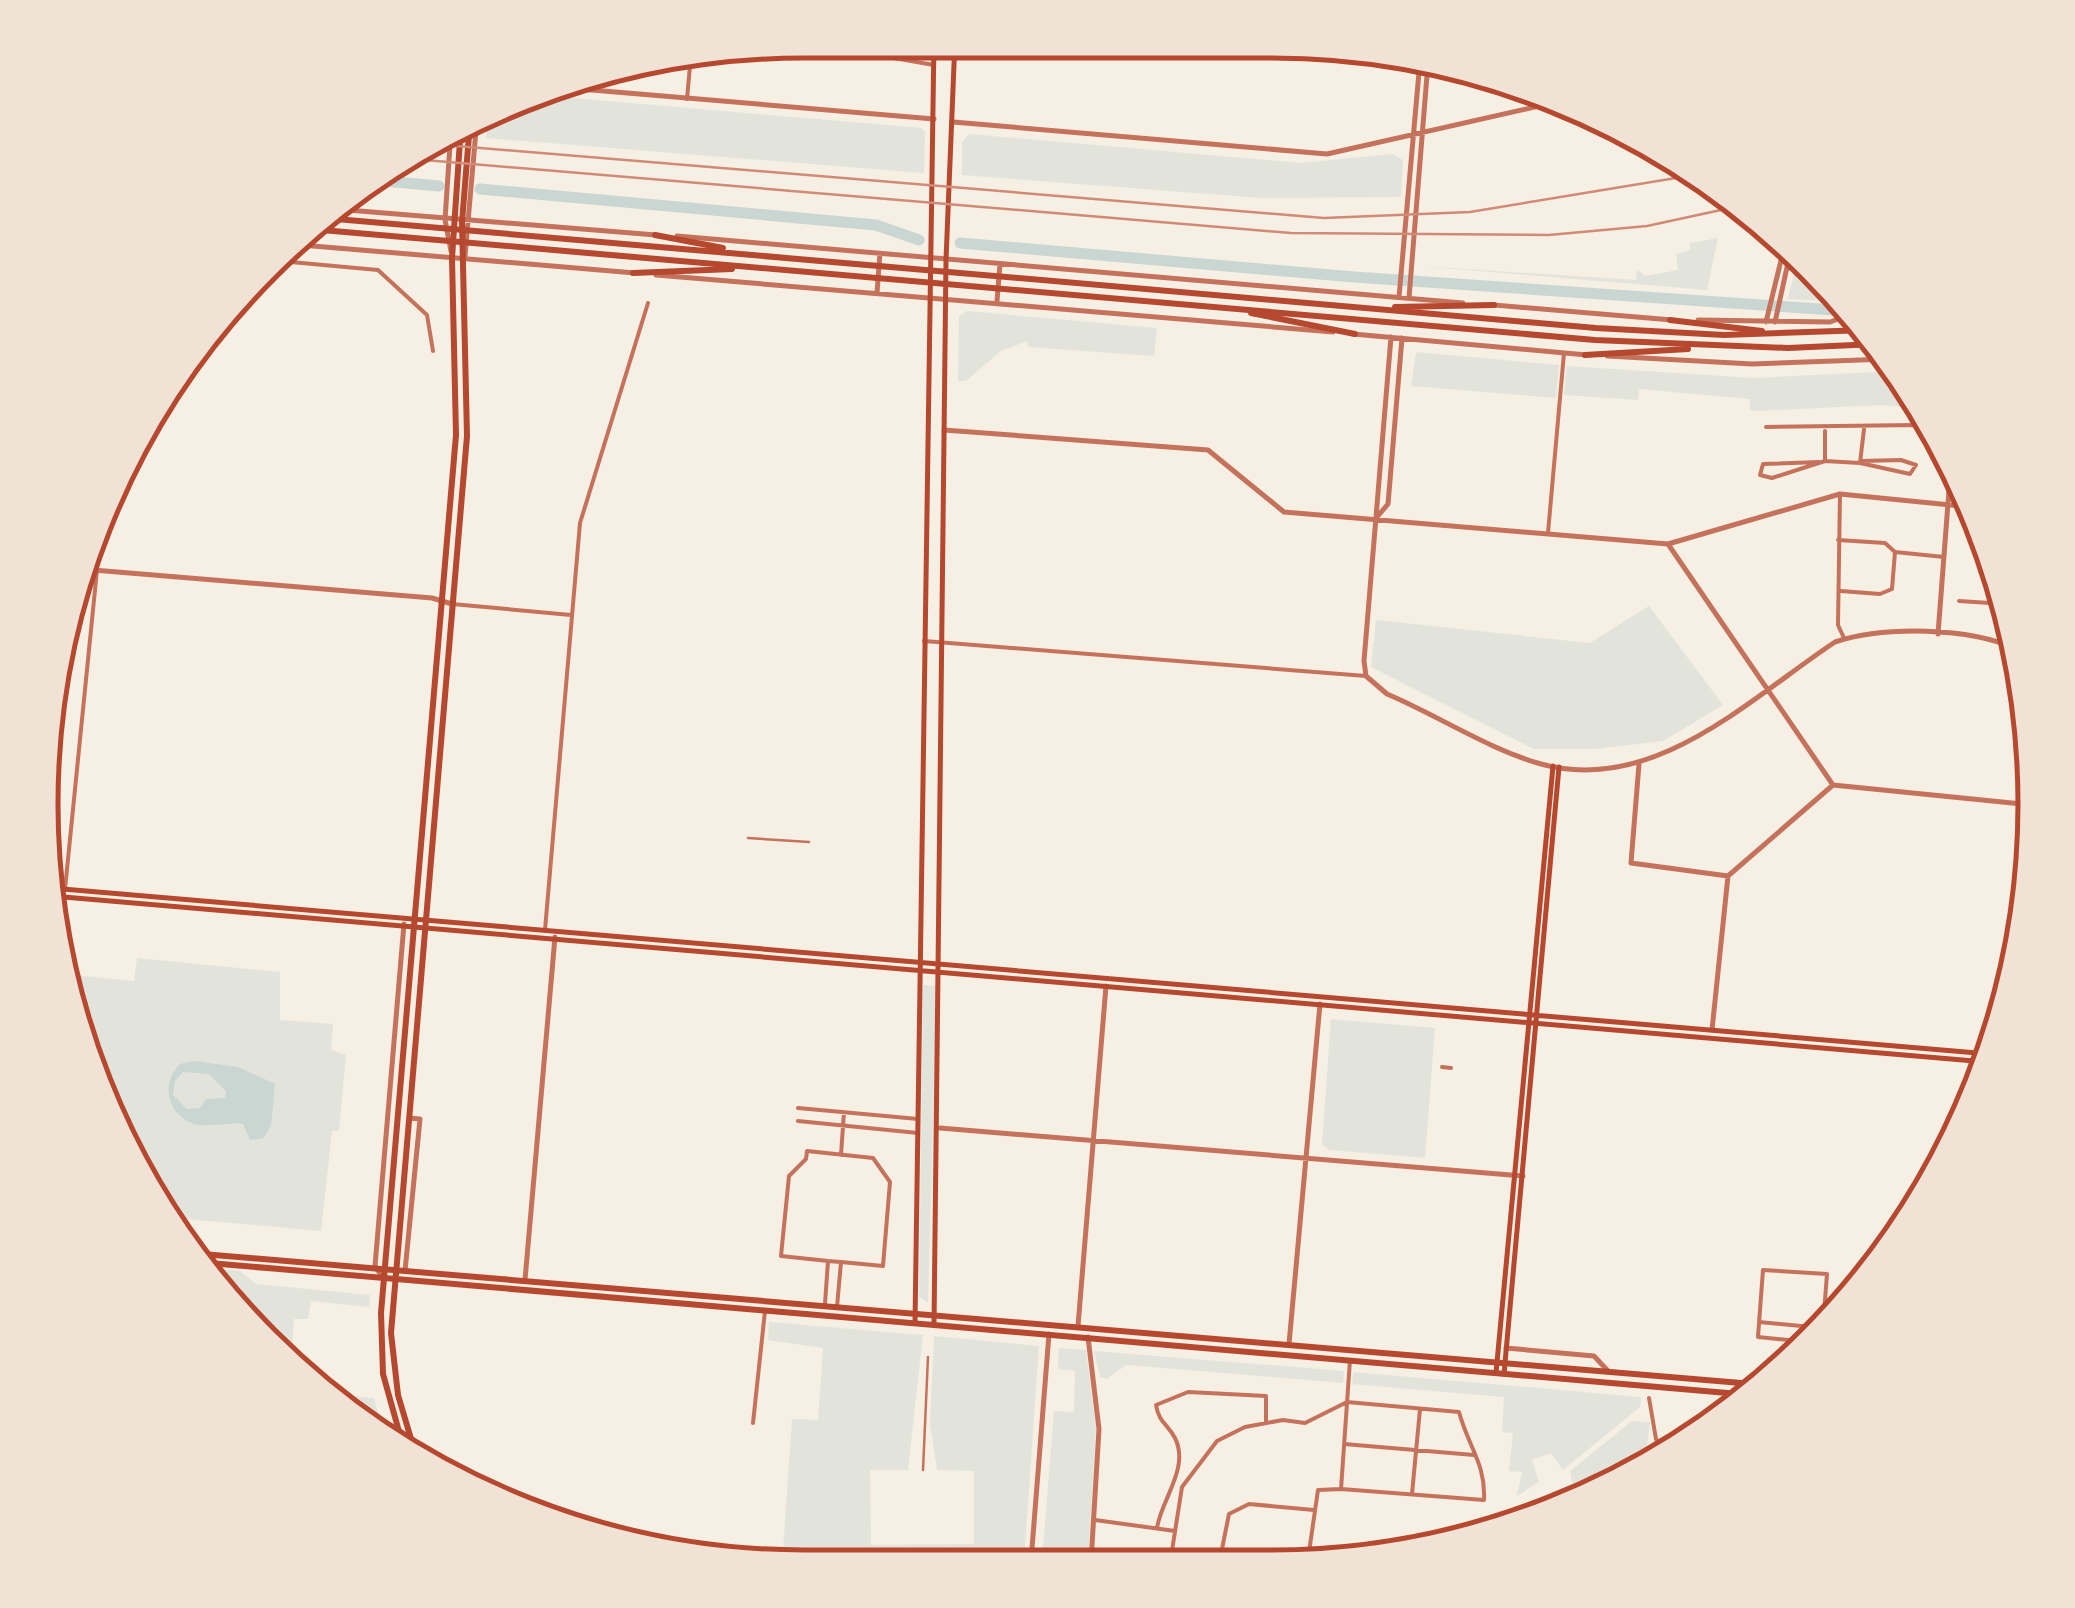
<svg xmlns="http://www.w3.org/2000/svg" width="2075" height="1608" viewBox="0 0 2075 1608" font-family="Lato,sans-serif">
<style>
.green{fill:#e2e4dc}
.water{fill:#c9d6d2;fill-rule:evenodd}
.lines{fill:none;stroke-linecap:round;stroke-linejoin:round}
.river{stroke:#c9d6d2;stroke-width:11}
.pedestrian{stroke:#c5725c;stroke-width:2.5}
.minor{stroke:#c5725c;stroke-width:4}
.tertiary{stroke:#c5725c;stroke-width:5}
.secondary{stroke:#b5482f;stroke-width:5}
.primary{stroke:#b5482f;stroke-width:6}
.trunk{stroke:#b5482f;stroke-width:6}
.rail{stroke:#cf8b77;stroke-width:2.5}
.rim{fill:none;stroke:#b5482f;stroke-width:5}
</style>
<rect width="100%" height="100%" fill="#f6efe4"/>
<path class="green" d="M 537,95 L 921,128 L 925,132 L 924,173 L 486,138 L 488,115 Z
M 969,134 L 1301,163 L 1392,154 L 1403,160 L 1401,197 L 1261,198 L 962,175 L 962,142 Z
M 1718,238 L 1707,290 L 1418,266 L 1636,280 L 1637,269 L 1645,276 L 1678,270 L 1676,254 L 1690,250 L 1690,243 Z
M 1798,256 L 1846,301 L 1847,302 L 1788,299 Z
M 967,311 L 1157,328 L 1154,356 L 1028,347 L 1027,341 L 1001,351 L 966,381 L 958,381 L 959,316 Z
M 1416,352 L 1559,365 L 1556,398 L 1411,386 Z
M 1567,366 L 1754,378 L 1896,371 L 1923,409 L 1881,405 L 1757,411 L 1750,410 L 1750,399 L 1639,389 L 1638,400 L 1564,395 Z
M 1649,606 L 1723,705 L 1663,741 L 1595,749 L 1534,749 L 1371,667 L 1376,620 L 1590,643 Z
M 137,958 L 280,972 L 280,1020 L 333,1024 L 331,1050 L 346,1055 L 339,1131 L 332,1131 L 321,1231 L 165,1217 L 143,1186 L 66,1002 L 62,974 L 134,981 Z
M 923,985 L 937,986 L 928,1303 L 919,1297 Z
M 1331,1019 L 1435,1028 L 1425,1158 L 1329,1150 L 1322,1144 Z
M 200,1267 L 240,1271 L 256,1284 L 370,1295 L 369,1307 L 311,1301 L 308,1319 L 294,1319 L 291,1362 L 230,1308 Z
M 769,1322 L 923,1335 L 908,1470 L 870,1470 L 871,1545 L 974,1544 L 974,1471 L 937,1470 L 930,1424 L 934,1336 L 1039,1346 L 1024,1561 L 990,1560 L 988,1556 L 983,1560 L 824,1557 L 811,1550 L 783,1550 L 792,1419 L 818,1420 L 823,1348 L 768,1340 Z
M 1059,1348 L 1086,1350 L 1096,1429 L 1088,1562 L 1042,1561 L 1054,1411 L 1074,1412 L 1075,1371 L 1058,1369 Z
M 1094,1351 L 1344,1371 L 1343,1383 L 1126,1365 L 1107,1379 L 1100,1377 Z
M 1353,1372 L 1641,1397 L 1640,1407 L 1563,1470 L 1551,1453 L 1532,1460 L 1539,1482 L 1517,1496 L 1522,1472 L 1509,1471 L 1513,1433 L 1502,1432 L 1504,1397 L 1352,1384 Z
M 316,1384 L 338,1386 L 342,1395 L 374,1398 L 386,1443 Z
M 1632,1421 L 1650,1422 L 1644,1470 L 1592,1493 L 1579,1493 L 1579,1484 L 1572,1483 L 1570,1471 Z"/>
<path class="water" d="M 194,1061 L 238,1067 L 275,1084 L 271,1125 L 264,1138 L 250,1140 L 243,1124 C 229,1122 206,1128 194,1124 C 167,1114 160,1084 180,1064 ZM 183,1072 L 209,1074 L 226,1091 L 225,1098 L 206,1099 L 200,1108 L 187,1109 L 173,1095 L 175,1081 Z"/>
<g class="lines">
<path class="river" d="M 373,180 L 439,186
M 480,189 L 876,225 L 919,240
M 960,243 L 1354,277 L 1834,310"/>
<path class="pedestrian" d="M 748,838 L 809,842
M 923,1470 L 928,1357"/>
<path class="minor" d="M 795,41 L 934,65
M 687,99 L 691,55
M 269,260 L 378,270 L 427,315 L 433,351
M 1766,427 L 1915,425 L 1922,436 L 1940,439
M 1825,431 L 1825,461 L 1860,463 L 1864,429
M 1819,462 L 1763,464 L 1760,475 L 1772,478 L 1825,461
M 1860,463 L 1910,474 L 1916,465 L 1901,460 L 1861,461
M 1840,494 L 1838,625 L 1844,638
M 1548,533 L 1564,353
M 1838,540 L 1885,543 L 1895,552 L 1944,557
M 1841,591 L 1880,594 L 1892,589 L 1895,552
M 1959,601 L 2005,604
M 452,604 L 571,615
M 924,641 L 1366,676
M 65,889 L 97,570 L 97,550 L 93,542
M 545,930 L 580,523 L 648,303
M 1442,1067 L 1451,1068
M 798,1108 L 918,1119
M 798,1121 L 918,1133
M 841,1155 L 844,1112
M 828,1261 L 781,1256 L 789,1176 L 806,1159 L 807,1151 L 873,1158 L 890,1182 L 883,1266 L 841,1262
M 825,1304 L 828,1261 L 841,1262 L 837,1307
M 1759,1322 L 1822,1328
M 1809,1342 L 1758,1337 L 1763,1270 L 1827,1274 L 1823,1326
M 1649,1398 L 1656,1439 L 1668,1455
M 753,1423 L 765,1311
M 1344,1444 L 1474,1455
M 1412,1494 L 1420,1409
M 1095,1520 L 1175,1531
M 1157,1528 C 1161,1500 1190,1468 1175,1438 C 1167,1423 1159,1423 1156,1405 L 1188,1392 L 1266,1396 L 1266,1423
M 1308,1560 L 1343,1562
M 1175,1563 L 1171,1557 L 1182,1487 L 1217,1441 L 1245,1427 L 1283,1420 L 1305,1423 L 1347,1402 L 1459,1412 C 1468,1446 1486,1464 1484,1500 L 1341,1489 L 1350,1360
M 1219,1564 L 1229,1514 L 1249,1504 L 1314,1510
M 1307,1566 L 1318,1490 L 1341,1489"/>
<path class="tertiary" d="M 556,87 L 934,119
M 953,122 L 1327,154 L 1557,102
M 335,209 L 656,235
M 677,236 L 1463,303
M 289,244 L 635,273
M 451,251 L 445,220 L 451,130
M 465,256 L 477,119
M 656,275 L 1333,332
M 877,293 L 880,253
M 1399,297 L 1420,61
M 1409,298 L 1428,63
M 997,301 L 1000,264
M 1494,305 L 1672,320
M 1698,320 L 1830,322 L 1855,313
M 1766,322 L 1785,244
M 1775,322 L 1791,249
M 1353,334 L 1587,355
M 1391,337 L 1364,661 L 1366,676 L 1387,694 C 1437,715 1488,749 1541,764 C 1654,795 1749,699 1835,642 C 1884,626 1969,627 2016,649
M 1607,356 L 1752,364 L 1888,359
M 944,430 L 1208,450 L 1284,512 L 1668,544 L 1840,494 L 1971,507
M 1377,517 L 1388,504 L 1402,338
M 1668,544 L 1833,785
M 81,569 L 432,598 L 452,604
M 1938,634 L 1951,464
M 1639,764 L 1631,863 L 1728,876
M 1833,785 L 2032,805
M 1712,1030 L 1728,876 L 1833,785
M 940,1128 L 1523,1176
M 405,1271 L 420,1119 L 409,1118
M 383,1278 L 375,1266 L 404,924
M 525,1280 L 555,937
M 1078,1326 L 1106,986
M 1088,1337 L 1099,1429 L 1091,1562
M 1289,1344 L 1320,1004
M 1506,1348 L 1594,1356 L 1609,1372
M 1031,1561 L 1049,1334"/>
<path class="secondary" d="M 51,888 L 1989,1054
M 52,896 L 1986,1062
M 915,1323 L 934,40
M 934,1325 L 946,260 L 955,40
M 1496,1373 L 1553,766
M 1504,1374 L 1559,767"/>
<path class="primary" d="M 405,1453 L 383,1374 L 381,1313 L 456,435 L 452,258 L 461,126
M 417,1459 L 398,1395 L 391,1333 L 467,436 L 462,222 L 470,123"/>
<path class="trunk" d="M 324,218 L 1596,328 L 1724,335 L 1867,330
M 310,229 L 1595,340 L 1788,348 L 1876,344
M 655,235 L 723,248
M 633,273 L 732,269
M 1395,307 L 1494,305
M 1251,313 L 1355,334
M 1670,320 L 1762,331
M 1585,355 L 1688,349
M 190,1253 L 1765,1385
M 197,1262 L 1751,1395"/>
<path class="rail" d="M 421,143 L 1324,218 L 1470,212 L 1694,175
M 401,158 L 1291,233 L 1549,235 L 1647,226 L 1744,205"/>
</g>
<path d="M0 0H2075V1608H0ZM804 58H1272A746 746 0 0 1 2018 804V804A746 746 0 0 1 1272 1550H804A746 746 0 0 1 58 804V804A746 746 0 0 1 804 58Z" fill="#f1e2d6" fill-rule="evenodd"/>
<path class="rim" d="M804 58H1272A746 746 0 0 1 2018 804V804A746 746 0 0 1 1272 1550H804A746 746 0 0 1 58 804V804A746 746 0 0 1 804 58Z"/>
</svg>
